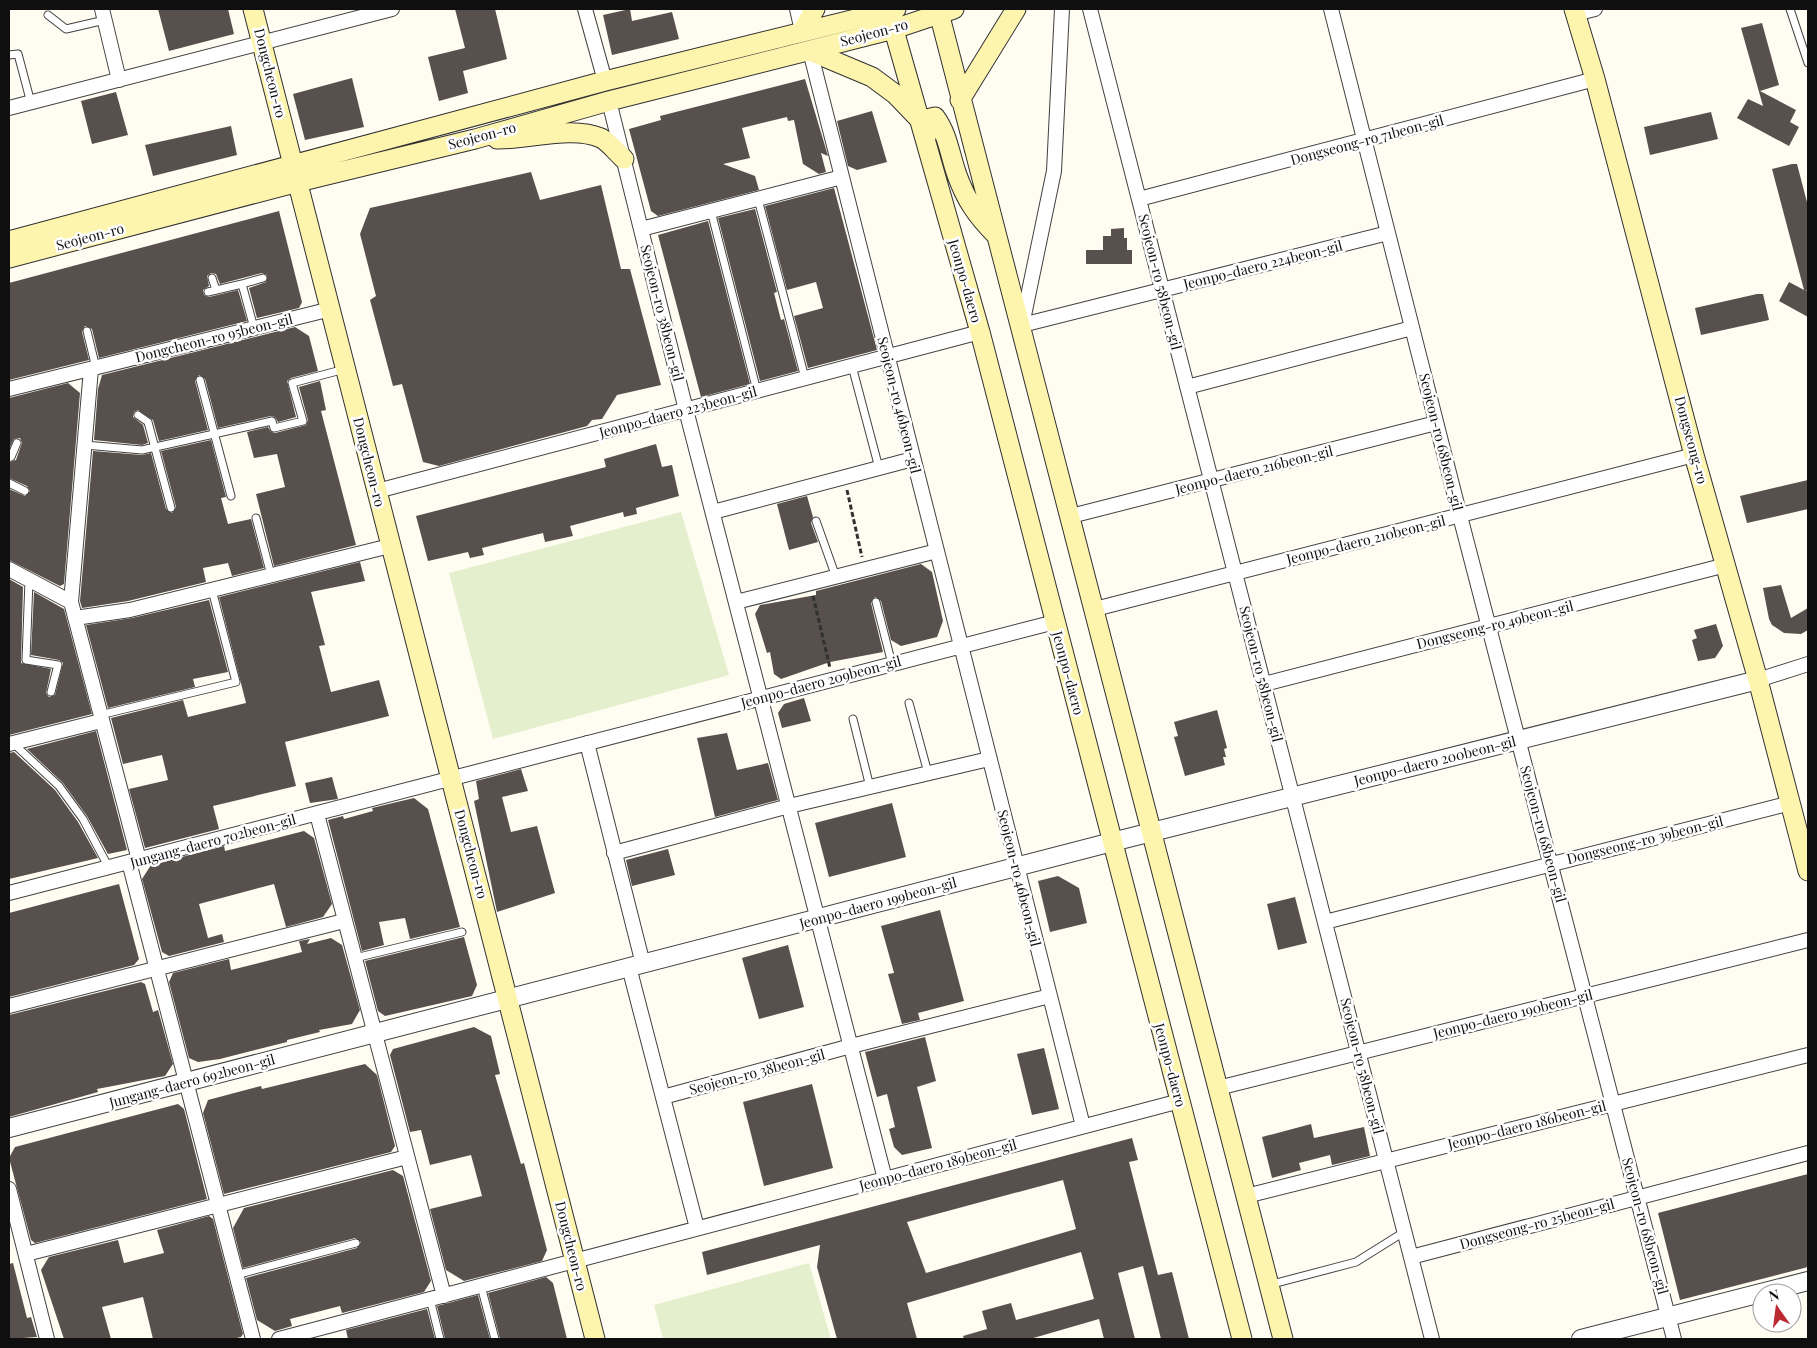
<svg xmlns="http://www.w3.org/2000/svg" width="1817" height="1348" viewBox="0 0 1817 1348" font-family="'Playfair Display',serif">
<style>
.pitch{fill:#e4f0cd}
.building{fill:#58504c;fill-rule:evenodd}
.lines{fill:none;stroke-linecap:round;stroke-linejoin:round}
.service-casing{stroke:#424242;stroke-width:9}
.minor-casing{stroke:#424242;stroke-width:16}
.tertiary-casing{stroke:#424242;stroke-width:20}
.secondary-casing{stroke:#313131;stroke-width:21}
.path{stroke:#313131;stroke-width:3;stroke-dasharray:5 2.5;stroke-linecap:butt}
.service{stroke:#fff;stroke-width:7}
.minor{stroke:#fff;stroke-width:14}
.tertiary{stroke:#fff;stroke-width:18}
.secondary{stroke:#fdf4ae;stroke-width:19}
.labels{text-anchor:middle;stroke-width:5;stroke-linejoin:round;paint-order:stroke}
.street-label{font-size:14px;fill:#0f0f0f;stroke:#fff}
</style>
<rect width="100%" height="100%" fill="#fffcf2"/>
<path class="pitch" d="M 681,512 L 729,675 L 493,739 L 449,573 Z
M 809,1263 L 831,1339 L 663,1339 L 654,1305 Z"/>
<path class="building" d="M 158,9 L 228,9 L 234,34 L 169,51 Z
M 455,9 L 495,9 L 507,59 L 463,71 L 468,93 L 439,101 L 428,57 L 465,48 Z
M 630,9 L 632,21 L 672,12 L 679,39 L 612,55 L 603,15 Z
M 1762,23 L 1779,85 L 1760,91 L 1796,110 L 1790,122 L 1799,127 L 1789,146 L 1737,118 L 1748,99 L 1763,106 L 1741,28 Z
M 352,78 L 364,127 L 305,140 L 293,94 Z
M 805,79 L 828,156 L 821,153 L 826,172 L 819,174 L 803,164 L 794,120 L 788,121 L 787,117 L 742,128 L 750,158 L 723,164 L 755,176 L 759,190 L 658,216 L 651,211 L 629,129 L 661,120 L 660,116 Z
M 116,92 L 128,135 L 92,144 L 81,101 Z
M 872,111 L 887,162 L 857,170 L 848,166 L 837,121 Z
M 1711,112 L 1718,139 L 1650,155 L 1644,127 Z
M 231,126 L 237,155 L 153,176 L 145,145 Z
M 1792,164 L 1797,164 L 1808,206 L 1808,290 L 1806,290 L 1808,292 L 1808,317 L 1779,301 L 1789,282 L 1804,290 L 1772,169 Z
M 531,172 L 540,200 L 601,185 L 621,269 L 630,269 L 661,385 L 617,395 L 602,419 L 592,420 L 587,426 L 439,466 L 423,462 L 402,384 L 393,386 L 370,300 L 376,296 L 360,234 L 370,208 Z
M 834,188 L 877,350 L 808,368 L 794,316 L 823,308 L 816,282 L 787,290 L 765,206 Z
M 755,209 L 777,292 L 774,293 L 781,320 L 784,319 L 798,371 L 760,381 L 718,218 Z
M 279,211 L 302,302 L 299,308 L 257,318 L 249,288 L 266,282 L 267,275 L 262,273 L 220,284 L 216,274 L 211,273 L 207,276 L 209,286 L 203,290 L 204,295 L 209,297 L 238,290 L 247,321 L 99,358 L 92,329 L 85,326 L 82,332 L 89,360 L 9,380 L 9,283 Z
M 708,221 L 750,384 L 701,397 L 658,235 Z
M 1124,228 L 1124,238 L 1127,238 L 1127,250 L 1132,250 L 1132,264 L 1086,264 L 1086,250 L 1103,250 L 1103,236 L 1111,236 L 1111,229 Z
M 1757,294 L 1763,294 L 1769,320 L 1701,335 L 1695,308 Z
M 295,327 L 309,336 L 318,371 L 291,378 L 287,381 L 296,417 L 278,422 L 275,417 L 271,416 L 218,428 L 205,379 L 199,375 L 195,381 L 208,430 L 159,441 L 153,420 L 138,410 L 134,412 L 133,417 L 143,425 L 148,443 L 142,445 L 94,440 L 98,389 L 102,375 Z
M 320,381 L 326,410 L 321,411 L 356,545 L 274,566 L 256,494 L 285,487 L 277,454 L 254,458 L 247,432 L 268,427 L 271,432 L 275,433 L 306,425 L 308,420 L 299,387 Z
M 68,383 L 80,393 L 64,584 L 60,586 L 9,560 L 9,489 L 25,496 L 30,491 L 27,486 L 9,478 L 9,462 L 16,460 L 22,443 L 20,438 L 14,439 L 9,449 L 9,398 Z
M 211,440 L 226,497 L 221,498 L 228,524 L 251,519 L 264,568 L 232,576 L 228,563 L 203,568 L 206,582 L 128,601 L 82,608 L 80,601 L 93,451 L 142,455 L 151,453 L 166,509 L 172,513 L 176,507 L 161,451 Z
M 656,444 L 662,467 L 672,465 L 679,496 L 636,508 L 637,514 L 624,517 L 623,512 L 570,526 L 573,536 L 545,542 L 543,533 L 482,548 L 484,555 L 470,558 L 468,552 L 428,561 L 416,516 L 606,467 L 604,459 Z
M 1808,480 L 1808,509 L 1747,523 L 1740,496 Z
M 807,496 L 813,517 L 811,523 L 818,542 L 789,550 L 777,504 Z
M 360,562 L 365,581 L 311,592 L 325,645 L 319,646 L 331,692 L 379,680 L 389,716 L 285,742 L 296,786 L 213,806 L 219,829 L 145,848 L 129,789 L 168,780 L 162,755 L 123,764 L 111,718 L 183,700 L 188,717 L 246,703 L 219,597 Z
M 921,564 L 932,572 L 943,621 L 937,637 L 901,646 L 891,640 L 881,601 L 875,597 L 871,603 L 883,652 L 830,662 L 781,679 L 774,674 L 770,652 L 767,653 L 755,614 L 760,605 L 816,595 L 816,591 Z
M 9,579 L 23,587 L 21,663 L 51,669 L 46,693 L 49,697 L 55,695 L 63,663 L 59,660 L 31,655 L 34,592 L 64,609 L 92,714 L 9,735 Z
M 1781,585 L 1791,618 L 1808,608 L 1808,630 L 1801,634 L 1784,633 L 1772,625 L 1769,619 L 1763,588 Z
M 209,600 L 228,672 L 193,679 L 195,687 L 108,708 L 86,625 L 132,618 Z
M 1716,624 L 1723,646 L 1715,658 L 1698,661 L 1692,640 L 1697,638 L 1694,630 Z
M 804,698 L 811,721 L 782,728 L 778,713 L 784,704 Z
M 1217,710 L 1227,748 L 1224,749 L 1226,757 L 1223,757 L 1225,765 L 1185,776 L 1174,737 L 1178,736 L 1174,722 Z
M 96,731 L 127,850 L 108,854 L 87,816 L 63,783 L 27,749 Z
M 727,733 L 737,770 L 768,763 L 778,800 L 715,817 L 697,738 Z
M 14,752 L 55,790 L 78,822 L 98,858 L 9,879 L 9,753 Z
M 521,769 L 528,791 L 502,797 L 511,832 L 537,826 L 555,893 L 497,912 L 474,801 L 479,799 L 476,781 Z
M 332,777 L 338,799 L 310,803 L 305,783 Z
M 414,798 L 428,809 L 460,927 L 410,939 L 405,918 L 379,922 L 384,945 L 362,951 L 328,820 L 343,816 L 344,819 L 373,811 L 372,808 Z
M 892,803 L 906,857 L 829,877 L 815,823 Z
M 304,831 L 314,838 L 332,904 L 323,917 L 286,927 L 274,884 L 199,904 L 208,938 L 222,934 L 224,942 L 169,956 L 162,952 L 142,879 L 151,865 L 224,846 L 225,851 Z
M 668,849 L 675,875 L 632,886 L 626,860 Z
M 1058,876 L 1079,888 L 1087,923 L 1050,932 L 1038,881 Z
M 119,884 L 139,959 L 134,965 L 9,997 L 9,913 Z
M 1295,897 L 1307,943 L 1278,950 L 1267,904 Z
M 940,910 L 964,1001 L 918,1013 L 920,1020 L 902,1024 L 888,974 L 894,973 L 881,926 Z
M 464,937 L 477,985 L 472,996 L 385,1016 L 378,1011 L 365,961 Z
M 331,938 L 342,945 L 360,1010 L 352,1024 L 319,1030 L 320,1032 L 287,1040 L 287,1042 L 220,1059 L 198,1062 L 189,1058 L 169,982 L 173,973 L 229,959 L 231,970 L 302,952 L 299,941 L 310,939 L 307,944 Z
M 788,945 L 804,1007 L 759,1019 L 742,958 Z
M 141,982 L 145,984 L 153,1012 L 158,1010 L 173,1064 L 165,1076 L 97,1089 L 98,1092 L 9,1117 L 9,1015 Z
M 474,1027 L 491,1036 L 500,1074 L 495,1075 L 521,1164 L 524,1163 L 547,1250 L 542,1261 L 464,1281 L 446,1270 L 430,1209 L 482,1196 L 471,1155 L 430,1165 L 421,1130 L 410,1132 L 390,1055 L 393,1049 Z
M 925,1037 L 936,1081 L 917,1087 L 932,1148 L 902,1155 L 894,1147 L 889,1129 L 895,1127 L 887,1094 L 877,1097 L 865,1052 Z
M 1044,1048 L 1059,1109 L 1032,1115 L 1017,1054 Z
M 365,1064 L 377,1075 L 395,1146 L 391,1152 L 224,1194 L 203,1113 L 208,1100 L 261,1086 L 262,1089 Z
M 812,1084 L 833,1168 L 764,1186 L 743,1102 Z
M 178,1104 L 184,1109 L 207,1199 L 35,1243 L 31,1240 L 9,1158 L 15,1147 Z
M 1311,1124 L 1314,1138 L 1364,1127 L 1370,1156 L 1332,1165 L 1330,1155 L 1299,1163 L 1301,1170 L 1272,1178 L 1262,1137 Z
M 1132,1138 L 1138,1160 L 1129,1162 L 1158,1275 L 1172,1272 L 1189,1339 L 1161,1339 L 1143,1266 L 1118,1273 L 1135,1339 L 1104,1339 L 1099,1319 L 1030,1339 L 964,1339 L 963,1336 L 987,1329 L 982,1311 L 1011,1303 L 1016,1320 L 1094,1299 L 1081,1252 L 907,1303 L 917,1339 L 837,1339 L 817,1267 L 820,1245 L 707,1275 L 702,1252 ZM 1063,1180 L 1076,1229 L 926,1273 L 907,1222 Z
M 393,1170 L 403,1176 L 431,1281 L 424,1292 L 342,1313 L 340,1306 L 290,1319 L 292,1326 L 275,1331 L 257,1320 L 246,1278 L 357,1248 L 361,1242 L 355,1238 L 243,1268 L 233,1228 L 244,1208 Z
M 1808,1174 L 1808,1267 L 1680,1300 L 1658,1213 Z
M 209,1216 L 213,1219 L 243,1334 L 241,1337 L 232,1339 L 153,1339 L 143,1297 L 102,1307 L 111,1339 L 64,1339 L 41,1270 L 49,1257 L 118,1240 L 124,1263 L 164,1253 L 157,1230 Z
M 13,1263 L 27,1318 L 31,1317 L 37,1337 L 9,1339 L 9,1264 Z
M 546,1277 L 553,1283 L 567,1339 L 500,1339 L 488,1293 Z
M 478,1295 L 490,1339 L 445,1339 L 437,1306 Z
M 427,1309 L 435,1339 L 348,1339 L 346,1330 Z"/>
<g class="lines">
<defs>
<path id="service" d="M 1790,9 L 1808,63
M 48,15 L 66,29 L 105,20
M 9,55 L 18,54 L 31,103
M 758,199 L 805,378
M 711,211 L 757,391
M 212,278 L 216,290
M 242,284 L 263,278
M 208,292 L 242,284 L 254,328
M 87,331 L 96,368
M 852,366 L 879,468
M 200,380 L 231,496
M 138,415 L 148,422 L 171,508
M 85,445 L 142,450 L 272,421 L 274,428 L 303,421 L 292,383 L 345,369
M 9,456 L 11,457 L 17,443
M 9,483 L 25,491
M 256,518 L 271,575
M 816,521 L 836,577
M 29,580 L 26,660 L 58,665 L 51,692
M 876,602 L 892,664
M 909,703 L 928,773
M 100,715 L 236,682 L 212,590
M 853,719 L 870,787
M 14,744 L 59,786 L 83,819 L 109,868
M 355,958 L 462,932
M 236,1275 L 356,1243
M 1269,1285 L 1356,1262 L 1404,1232
M 481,1286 L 495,1339
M 430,1299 L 440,1339"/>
<path id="minor" d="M 102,9 L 119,80
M 585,9 L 605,81
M 797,9 L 802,31
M 1062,9 L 1054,171 L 1022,325 L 1388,233
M 1090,9 L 1432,1339
M 1331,9 L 1460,516 L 1674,1339
M 1575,14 L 1595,9
M 810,51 L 1083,1126
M 609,101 L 686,410 L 885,1179
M 9,108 L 392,9
M 1139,199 L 1595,79
M 641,229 L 842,177
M 91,369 L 71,602 L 139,860
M 1187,387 L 1412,328
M 9,389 L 331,309
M 377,491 L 980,332
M 713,512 L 913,459
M 1071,516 L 1436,423
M 9,569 L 71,602
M 736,602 L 937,551
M 1095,609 L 1694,455
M 75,618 L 130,610 L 390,546
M 1758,680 L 1808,664
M 1264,684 L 1726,565
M 587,743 L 643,964
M 9,744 L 101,721
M 317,814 L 444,1296
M 614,853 L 789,806 L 989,759
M 129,862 L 253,1339
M 9,893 L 1055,622
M 1325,922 L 1791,803
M 629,967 L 697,1228
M 9,1006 L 344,921
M 1218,1088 L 1808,940
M 663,1097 L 851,1046 L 1050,996
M 9,1189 L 47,1339
M 1246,1196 L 1808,1055
M 26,1254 L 407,1157
M 1411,1257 L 1808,1153
M 279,1339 L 1180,1101"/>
<path id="tertiary" d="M 9,1128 L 1112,842 L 1758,680
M 1581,1339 L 1808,1281"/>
<path id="secondary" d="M 253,9 L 595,1339
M 888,9 L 980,332 L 1242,1339
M 938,9 L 1283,1339
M 1574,9 L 1595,79 L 1694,455 L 1758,680 L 1808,871
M 802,31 L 815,9
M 810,51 L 872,77 L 895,94 L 918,118
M 960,100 L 1016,9
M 926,138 L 927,119 L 935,117 C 948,134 950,156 957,175 C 966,200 977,216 995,234
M 497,139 C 529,140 571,125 601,138 C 609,142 617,153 624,159
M 9,241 L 605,81 L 896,9
M 9,258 L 298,182 L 475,139 L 609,101 L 894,29 L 954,9"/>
</defs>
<use href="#service" class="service-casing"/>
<use href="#minor" class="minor-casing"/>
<use href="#tertiary" class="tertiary-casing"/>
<use href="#secondary" class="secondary-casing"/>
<path class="path" d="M 847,490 L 862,557
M 813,596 L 830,668"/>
<use href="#service" class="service"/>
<use href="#minor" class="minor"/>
<use href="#tertiary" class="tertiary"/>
<use href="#secondary" class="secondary"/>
</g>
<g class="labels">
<g class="street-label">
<text transform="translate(874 33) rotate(-15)" y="5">Seojeon-ro</text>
<text transform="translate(270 73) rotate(76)" y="5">Dongcheon-ro</text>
<text transform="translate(482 136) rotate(-15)" y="5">Seojeon-ro</text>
<text transform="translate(1367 140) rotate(-15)" y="5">Dongseong-ro 71beon-gil</text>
<text transform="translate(90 237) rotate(-15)" y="5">Seojeon-ro</text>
<text transform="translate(1263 265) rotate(-14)" y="5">Jeonpo-daero 224beon-gil</text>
<text transform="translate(965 281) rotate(74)" y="5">Jeonpo-daero</text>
<text transform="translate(1160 282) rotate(76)" y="5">Seojeon-ro 58beon-gil</text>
<text transform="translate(662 313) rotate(76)" y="5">Seojeon-ro 38beon-gil</text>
<text transform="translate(214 338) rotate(-14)" y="5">Dongcheon-ro 95beon-gil</text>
<text transform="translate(899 405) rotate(76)" y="5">Seojeon-ro 46beon-gil</text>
<text transform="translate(678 412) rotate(-15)" y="5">Jeonpo-daero 223beon-gil</text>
<text transform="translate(1691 440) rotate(75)" y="5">Dongseong-ro</text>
<text transform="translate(1441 442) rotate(76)" y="5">Seojeon-ro 68beon-gil</text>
<text transform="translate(369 462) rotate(76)" y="5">Dongcheon-ro</text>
<text transform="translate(1254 470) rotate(-14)" y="5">Jeonpo-daero 216beon-gil</text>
<text transform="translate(1366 540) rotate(-14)" y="5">Jeonpo-daero 210beon-gil</text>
<text transform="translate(1495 625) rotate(-14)" y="5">Dongseong-ro 49beon-gil</text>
<text transform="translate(1068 673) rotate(75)" y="5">Jeonpo-daero</text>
<text transform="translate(1261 674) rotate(76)" y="5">Seojeon-ro 58beon-gil</text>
<text transform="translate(821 682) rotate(-15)" y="5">Jeonpo-daero 209beon-gil</text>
<text transform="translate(1435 761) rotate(-14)" y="5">Jeonpo-daero 200beon-gil</text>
<text transform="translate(1543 834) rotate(75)" y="5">Seojeon-ro 68beon-gil</text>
<text transform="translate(1645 840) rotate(-14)" y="5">Dongseong-ro 39beon-gil</text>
<text transform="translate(213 841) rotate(-15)" y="5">Jungang-daero 702beon-gil</text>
<text transform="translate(471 854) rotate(75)" y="5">Dongcheon-ro</text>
<text transform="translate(1019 878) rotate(76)" y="5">Seojeon-ro 46beon-gil</text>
<text transform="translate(878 903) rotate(-15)" y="5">Jeonpo-daero 199beon-gil</text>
<text transform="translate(1513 1014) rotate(-14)" y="5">Jeonpo-daero 190beon-gil</text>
<text transform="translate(1170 1065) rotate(75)" y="5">Jeonpo-daero</text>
<text transform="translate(1362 1066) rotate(76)" y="5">Seojeon-ro 58beon-gil</text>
<text transform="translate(757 1072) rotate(-15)" y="5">Seojeon-ro 38beon-gil</text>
<text transform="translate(192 1081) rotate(-15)" y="5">Jungang-daero 692beon-gil</text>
<text transform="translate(1527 1125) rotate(-14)" y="5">Jeonpo-daero 186beon-gil</text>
<text transform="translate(938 1165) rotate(-15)" y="5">Jeonpo-daero 189beon-gil</text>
<text transform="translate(1537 1224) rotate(-15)" y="5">Dongseong-ro 25beon-gil</text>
<text transform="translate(1645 1226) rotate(75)" y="5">Seojeon-ro 68beon-gil</text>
<text transform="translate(571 1246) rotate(76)" y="5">Dongcheon-ro</text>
</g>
</g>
<rect width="1817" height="1348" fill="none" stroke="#0f0f0f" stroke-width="20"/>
<g transform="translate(1777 1308) rotate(346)"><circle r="24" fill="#ffffff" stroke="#9f9f9f"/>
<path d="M0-4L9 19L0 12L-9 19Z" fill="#bd2932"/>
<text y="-8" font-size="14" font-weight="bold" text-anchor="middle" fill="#0f0f0f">N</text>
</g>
</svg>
